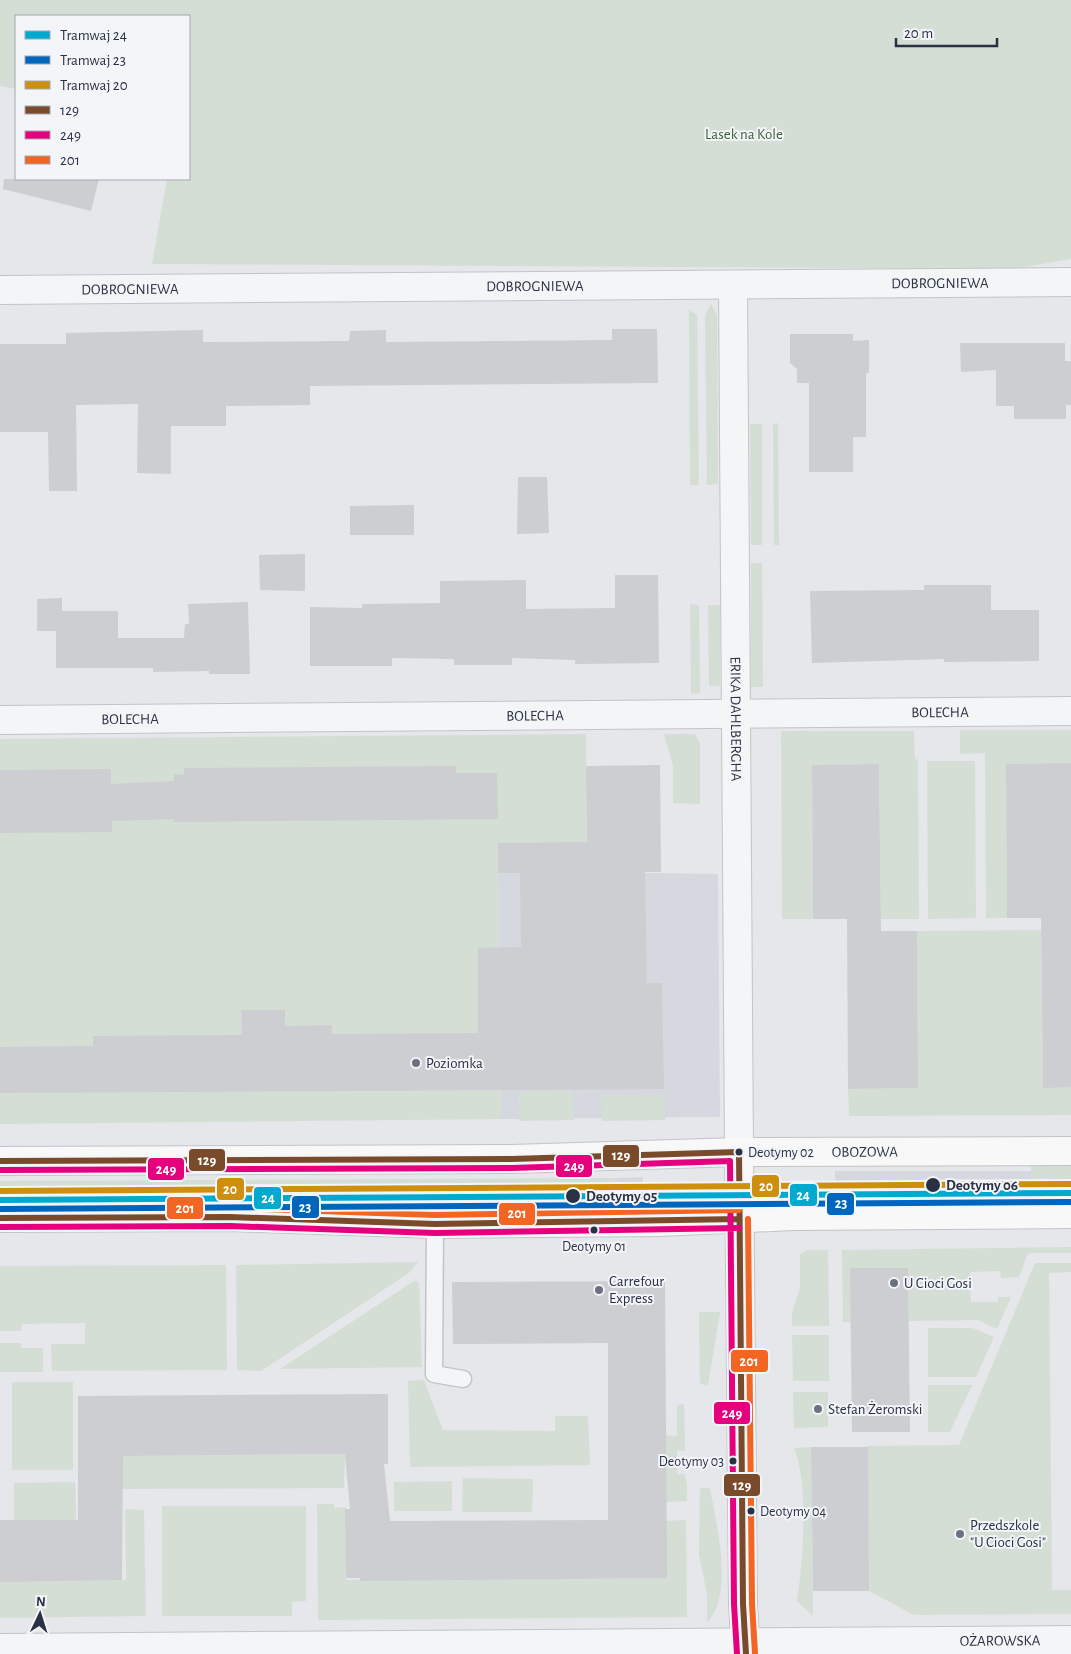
<svg xmlns="http://www.w3.org/2000/svg" width="1071" height="1654" viewBox="0 0 1071 1654" font-family="'Alegreya Sans',sans-serif">
<style>
.built{fill:#d5d8df}
.green{fill:#d4ded5}
.building{fill:#ccced2}
.lines{fill:none;stroke-linecap:round;stroke-linejoin:round}
.lane-casing{stroke:#c2c4c8;stroke-width:19}
.street-casing{stroke:#c2c4c8;stroke-width:30}
.secondary-casing{stroke:#c2c4c8;stroke-width:30}
.lane{stroke:#f4f5f7;stroke-width:16}
.street{stroke:#f4f5f7;stroke-width:28}
.secondary{stroke:#f8f8f8;stroke-width:28}
.bus-1-casing{stroke:#f3f5f9;stroke-width:10}
.bus-2-casing{stroke:#f3f5f9;stroke-width:10}
.bus-3-casing{stroke:#f3f5f9;stroke-width:10}
.bus-1{stroke:#7a4b2a;stroke-width:6}
.bus-2{stroke:#e5007d;stroke-width:6}
.bus-3{stroke:#f26522;stroke-width:6}
.tram-1-casing{stroke:#f3f5f9;stroke-width:10}
.tram-2-casing{stroke:#f3f5f9;stroke-width:10}
.tram-3-casing{stroke:#f3f5f9;stroke-width:10}
.tram-1{stroke:#00a9ce;stroke-width:6}
.tram-2{stroke:#0065bd;stroke-width:6}
.tram-3{stroke:#ce8f0e;stroke-width:6}
.poi-dot{fill:#6b717f;stroke:#f3f5f9;stroke-width:2}
.bus-dot{fill:#293145;stroke:#f3f5f9;stroke-width:2}
.labels{text-anchor:middle;stroke-width:4;stroke-linejoin:round;paint-order:stroke}
.bus-label{font-size:14px;fill:#293145;stroke:#f3f5f9;text-anchor:start}
.park-label{font-size:15px;fill:#3b6236;stroke:#f3f5f9}
.street-label{font-size:15px;fill:#293145;stroke:#f3f5f9}
.poi-label{font-size:15px;fill:#293145;stroke:#f3f5f9;text-anchor:start}
.stop-label{font-size:15px;font-weight:bold;fill:#293145;stroke:#f3f5f9;text-anchor:start}
.line-badge{stroke:#f3f5f9;stroke-width:2}
.badge-label{font-size:14px;text-anchor:middle;font-weight:bold;fill:#fff}
</style>
<rect width="100%" height="100%" fill="#e5e7ea"/>
<path class="built" d="M 587,872 L 718,874 L 720,1117 L 501,1119 L 498,873 Z
M 835,1171 L 1031,1171 L 1031,1182 L 855,1184 L 854,1199 L 836,1199 Z
M 643,1177 L 643,1203 L 450,1204 L 450,1193 L 619,1192 L 618,1178 Z"/>
<path class="green" d="M 0,0 L 1071,0 L 1071,259 L 1013,269 L 152,264 L 167,179 L 189,179 L 189,16 L 16,16 L 16,89 L 0,86 Z
M 711,304 L 717,316 L 718,484 L 707,485 L 705,316 Z
M 689,310 L 697,315 L 699,485 L 690,485 Z
M 778,423 L 779,545 L 774,545 L 773,424 Z
M 750,424 L 762,424 L 762,545 L 751,545 Z
M 751,563 L 762,563 L 763,687 L 751,687 Z
M 690,604 L 699,605 L 700,693 L 691,694 Z
M 708,605 L 720,605 L 720,686 L 709,686 Z
M 960,730 L 1071,730 L 1071,763 L 1006,764 L 1007,918 L 986,918 L 985,753 L 960,754 Z
M 781,731 L 914,731 L 915,759 L 918,760 L 919,919 L 881,919 L 879,764 L 812,765 L 813,919 L 782,919 Z
M 586,734 L 587,872 L 498,874 L 501,1119 L 0,1124 L 0,739 Z
M 664,734 L 695,734 L 700,744 L 700,804 L 673,803 L 673,766 Z
M 927,761 L 975,761 L 976,918 L 928,919 Z
M 1041,930 L 1043,1087 L 1071,1087 L 1071,1115 L 849,1116 L 848,1089 L 918,1088 L 917,931 Z
M 573,1090 L 574,1120 L 519,1121 L 518,1091 Z
M 601,1095 L 665,1095 L 665,1120 L 602,1121 Z
M 1031,1161 L 1071,1162 L 1071,1196 L 854,1199 L 854,1184 L 1031,1182 Z
M 618,1178 L 619,1192 L 450,1193 L 449,1212 L 249,1206 L 249,1203 L 0,1205 L 0,1181 Z
M 1071,1247 L 1071,1253 L 1028,1253 L 1019,1277 L 1001,1278 L 1000,1271 L 970,1272 L 971,1302 L 998,1302 L 998,1297 L 1011,1297 L 997,1329 L 978,1320 L 909,1321 L 908,1268 L 850,1268 L 851,1322 L 843,1322 L 842,1250 Z
M 808,1250 L 828,1250 L 829,1326 L 792,1326 L 792,1313 L 800,1288 L 800,1254 Z
M 418,1262 L 409,1273 L 261,1371 L 237,1370 L 236,1265 Z
M 1035,1263 L 1071,1263 L 1071,1272 L 1049,1273 L 1052,1590 L 1071,1590 L 1071,1614 L 914,1615 L 869,1591 L 867,1446 L 959,1445 Z
M 226,1265 L 227,1370 L 52,1371 L 51,1344 L 85,1344 L 85,1323 L 22,1324 L 21,1331 L 0,1331 L 0,1266 Z
M 414,1281 L 419,1282 L 422,1367 L 280,1369 Z
M 699,1312 L 720,1312 L 708,1385 L 700,1384 Z
M 928,1328 L 972,1328 L 994,1337 L 976,1377 L 928,1377 Z
M 792,1335 L 829,1335 L 829,1381 L 793,1381 Z
M 0,1343 L 21,1343 L 21,1348 L 43,1348 L 43,1372 L 0,1372 Z
M 424,1380 L 443,1430 L 555,1431 L 555,1416 L 588,1416 L 590,1465 L 410,1467 L 408,1381 Z
M 12,1382 L 73,1382 L 73,1470 L 12,1470 Z
M 928,1385 L 972,1385 L 950,1432 L 928,1432 Z
M 793,1392 L 828,1392 L 828,1427 L 794,1428 Z
M 684,1404 L 685,1451 L 677,1450 L 677,1474 L 685,1474 L 687,1485 L 687,1501 L 666,1502 L 665,1435 L 677,1436 L 677,1405 Z
M 811,1447 L 813,1616 L 797,1601 C 803,1563 809,1483 794,1448 Z
M 345,1454 L 344,1488 L 117,1489 L 122,1456 Z
M 463,1478 L 533,1479 L 532,1512 L 462,1512 Z
M 452,1481 L 452,1511 L 394,1511 L 394,1482 Z
M 75,1482 L 76,1520 L 14,1520 L 14,1483 Z
M 700,1488 L 710,1488 C 716,1523 735,1595 707,1622 L 707,1594 L 699,1555 Z
M 317,1504 L 334,1504 L 334,1508 L 346,1507 L 346,1580 L 666,1578 L 666,1521 L 686,1520 L 687,1617 L 318,1620 Z
M 162,1506 L 306,1506 L 306,1601 L 292,1602 L 292,1616 L 162,1616 Z
M 125,1509 L 144,1510 L 146,1616 L 0,1618 L 0,1581 L 126,1580 Z"/>
<path class="building" d="M 4,179 L 99,179 L 91,211 L 3,189 Z
M 612,329 L 657,329 L 658,383 L 310,386 L 310,405 L 226,406 L 226,426 L 171,426 L 171,474 L 137,473 L 138,404 L 76,405 L 77,491 L 49,491 L 48,432 L 0,432 L 0,344 L 66,344 L 66,333 L 203,330 L 203,342 L 349,341 L 350,331 L 386,330 L 386,342 L 612,340 Z
M 790,334 L 853,334 L 853,341 L 869,340 L 869,373 L 866,373 L 866,437 L 853,437 L 853,472 L 809,472 L 809,383 L 797,383 L 797,369 L 790,363 Z
M 960,343 L 1065,343 L 1065,361 L 1071,361 L 1071,405 L 1066,405 L 1066,419 L 1014,419 L 1014,406 L 996,406 L 996,370 L 961,372 Z
M 518,477 L 547,477 L 549,533 L 517,534 Z
M 414,505 L 414,535 L 350,535 L 350,506 Z
M 305,554 L 305,591 L 260,590 L 259,555 Z
M 615,575 L 658,575 L 659,663 L 575,664 L 575,660 L 512,658 L 512,665 L 454,665 L 454,659 L 392,658 L 392,666 L 310,666 L 310,607 L 362,608 L 362,604 L 440,603 L 440,581 L 526,580 L 526,609 L 615,608 Z
M 924,585 L 991,585 L 991,610 L 1039,610 L 1039,661 L 944,662 L 944,659 L 812,663 L 810,591 L 924,590 Z
M 62,598 L 62,611 L 118,611 L 118,638 L 184,638 L 185,624 L 189,624 L 188,604 L 248,602 L 250,674 L 209,674 L 209,671 L 153,672 L 153,668 L 56,668 L 56,631 L 37,631 L 37,599 Z
M 1071,763 L 1071,1087 L 1043,1088 L 1041,918 L 1007,918 L 1006,764 Z
M 879,764 L 881,931 L 917,931 L 918,1088 L 848,1089 L 847,919 L 813,919 L 812,765 Z
M 660,765 L 661,872 L 645,872 L 647,983 L 662,983 L 664,1089 L 0,1093 L 0,1047 L 93,1046 L 93,1036 L 242,1035 L 241,1010 L 285,1010 L 285,1026 L 332,1025 L 332,1034 L 478,1033 L 478,948 L 521,947 L 520,873 L 498,873 L 498,843 L 587,842 L 586,766 Z
M 456,766 L 456,773 L 497,773 L 498,819 L 174,822 L 174,819 L 112,821 L 112,832 L 0,833 L 0,770 L 111,769 L 111,784 L 174,781 L 174,774 L 184,775 L 184,768 Z
M 850,1268 L 908,1268 L 910,1432 L 852,1432 Z
M 665,1281 L 667,1578 L 360,1581 L 360,1578 L 346,1578 L 345,1509 L 350,1509 L 345,1454 L 123,1456 L 122,1580 L 0,1582 L 0,1520 L 78,1520 L 78,1396 L 388,1394 L 388,1464 L 384,1464 L 390,1521 L 608,1520 L 608,1343 L 453,1344 L 452,1282 Z
M 811,1447 L 868,1447 L 869,1591 L 813,1591 Z"/>
<g class="lines">
<defs>
<path id="lane" d="M 435,1224 L 434,1374 L 463,1379"/>
<g id="street">
<path id="s1" d="M 733,285 L 739,1152"/>
<path id="s2" d="M 0,290 L 1071,282"/>
<path id="s3" d="M 0,720 L 1071,711"/>
<path id="s4" d="M 0,1648 L 1071,1640"/>
</g>
<g id="secondary">
<path d="M 739,1152 L 743,1604 L 746,1654"/>
<path id="s5" d="M 0,1161 L 512,1159 L 739,1152 L 1071,1151"/>
<path d="M 0,1218 L 230,1217 L 435,1224 L 659,1222 L 794,1216 L 1071,1214"/>
</g>
</defs>
<use href="#lane" class="lane-casing"/>
<use href="#street" class="street-casing"/>
<use href="#secondary" class="secondary-casing"/>
<use href="#lane" class="lane"/>
<use href="#street" class="street"/>
<use href="#secondary" class="secondary"/>
<defs>
<path id="bus-1" d="M 0,1161 L 512,1159 L 739,1152 L 743,1604 L 746,1654
M 0,1218 L 230,1217 L 435,1224 L 739,1219"/>
<path id="bus-2" d="M 0,1170 L 512,1168 L 730,1161 L 734,1604 L 737,1654
M 0,1227 L 230,1226 L 435,1233 L 739,1228"/>
<path id="bus-3" d="M 0,1209 L 230,1208 L 435,1215 L 739,1210
M 748,1219 L 752,1604 L 755,1653"/>
</defs>
<use href="#bus-1" class="bus-1-casing"/>
<use href="#bus-2" class="bus-2-casing"/>
<use href="#bus-3" class="bus-3-casing"/>
<use href="#bus-1" class="bus-1"/>
<use href="#bus-2" class="bus-2"/>
<use href="#bus-3" class="bus-3"/>
<defs>
<path id="tram-1" d="M 0,1200 L 1071,1193"/>
<path id="tram-2" d="M 0,1209 L 1071,1202"/>
<path id="tram-3" d="M 0,1191 L 1071,1184"/>
</defs>
<use href="#tram-1" class="tram-1-casing"/>
<use href="#tram-2" class="tram-2-casing"/>
<use href="#tram-3" class="tram-3-casing"/>
<use href="#tram-1" class="tram-1"/>
<use href="#tram-2" class="tram-2"/>
<use href="#tram-3" class="tram-3"/>
</g>
<g class="poi-dot">
<circle cx="416" cy="1063" r="5"/>
<circle cx="894" cy="1283" r="5"/>
<circle cx="599" cy="1290" r="5"/>
<circle cx="818" cy="1409" r="5"/>
<circle cx="960" cy="1534" r="5"/>
</g>
<g class="bus-dot">
<circle cx="739" cy="1152" r="4.5"/>
<circle cx="933" cy="1185" r="8"/>
<circle cx="573" cy="1196" r="8"/>
<circle cx="594" cy="1230" r="4.5"/>
<circle cx="733" cy="1461" r="4.5"/>
<circle cx="751" cy="1511" r="4.5"/>
</g>
<g class="labels">
<g class="bus-label">
<text x="748" y="1157">Deotymy 02</text>
<text x="594" y="1251" text-anchor="middle">Deotymy 01</text>
<text x="724" y="1466" text-anchor="end">Deotymy 03</text>
<text x="760" y="1516">Deotymy 04</text>
</g>
<g class="park-label">
<text x="744" y="139">Lasek na Kole</text>
</g>
<g class="street-label">
<text dy="5" stroke="none"><textPath href="#s2" startOffset="940">DOBROGNIEWA</textPath></text>
<text dy="5" stroke="none"><textPath href="#s2" startOffset="535">DOBROGNIEWA</textPath></text>
<text dy="5" stroke="none"><textPath href="#s2" startOffset="130">DOBROGNIEWA</textPath></text>
<text dy="5" stroke="none"><textPath href="#s3" startOffset="940">BOLECHA</textPath></text>
<text dy="5" stroke="none"><textPath href="#s3" startOffset="535">BOLECHA</textPath></text>
<text dy="5" stroke="none"><textPath href="#s3" startOffset="130">BOLECHA</textPath></text>
<text dy="5" stroke="none"><textPath href="#s1" startOffset="434">ERIKA DAHLBERGHA</textPath></text>
<text dy="5" stroke="none"><textPath href="#s5" startOffset="865">OBOZOWA</textPath></text>
<text dy="5" stroke="none"><textPath href="#s4" startOffset="1000">OŻAROWSKA</textPath></text>
</g>
<g class="poi-label">
<text x="426" y="1068">Poziomka</text>
<text x="609" y="1286">Carrefour<tspan x="609" dy="17">Express</tspan></text>
<text x="904" y="1288">U Cioci Gosi</text>
<text x="828" y="1414">Stefan Żeromski</text>
<text x="970" y="1530">Przedszkole<tspan x="970" dy="17">"U Cioci Gosi"</tspan></text>
</g>
<g class="stop-label">
<text x="946" y="1190">Deotymy 06</text>
<text x="586" y="1201">Deotymy 05</text>
</g>
</g>
<g class="line-badge">
<rect x="602" y="1144" width="38" height="24" rx="5" fill="#7a4b2a"/>
<rect x="188" y="1148" width="38" height="24" rx="5" fill="#7a4b2a"/>
<rect x="555" y="1154" width="38" height="24" rx="5" fill="#e5007d"/>
<rect x="147" y="1157" width="38" height="24" rx="5" fill="#e5007d"/>
<rect x="751" y="1174" width="29" height="24" rx="5" fill="#ce8f0e"/>
<rect x="216" y="1177" width="29" height="24" rx="5" fill="#ce8f0e"/>
<rect x="789" y="1183" width="29" height="24" rx="5" fill="#00a9ce"/>
<rect x="253" y="1186" width="29" height="24" rx="5" fill="#00a9ce"/>
<rect x="826" y="1192" width="29" height="24" rx="5" fill="#0065bd"/>
<rect x="291" y="1195" width="29" height="24" rx="5" fill="#0065bd"/>
<rect x="166" y="1196" width="38" height="24" rx="5" fill="#f26522"/>
<rect x="498" y="1202" width="38" height="24" rx="5" fill="#f26522"/>
<rect x="730" y="1349" width="39" height="24" rx="5" fill="#f26522"/>
<rect x="713" y="1401" width="38" height="24" rx="5" fill="#e5007d"/>
<rect x="723" y="1473" width="38" height="24" rx="5" fill="#7a4b2a"/>
</g>
<g class="badge-label">
<text x="621" y="1160">129</text>
<text x="207" y="1165">129</text>
<text x="574" y="1171">249</text>
<text x="166" y="1174">249</text>
<text x="766" y="1191">20</text>
<text x="230" y="1194">20</text>
<text x="803" y="1200">24</text>
<text x="268" y="1203">24</text>
<text x="841" y="1208">23</text>
<text x="305" y="1212">23</text>
<text x="185" y="1213">201</text>
<text x="517" y="1218">201</text>
<text x="749" y="1366">201</text>
<text x="732" y="1418">249</text>
<text x="742" y="1490">129</text>
</g>
<rect x="15" y="15" width="175" height="165" fill="#f3f5f9" stroke="#a2a7b1"/>
<rect x="25" y="31" width="25" height="8" fill="#00a9ce" stroke="#a2a7b1"/>
<text x="60" y="40" font-size="15" fill="#293145">Tramwaj 24</text>
<rect x="25" y="56" width="25" height="8" fill="#0065bd" stroke="#a2a7b1"/>
<text x="60" y="65" font-size="15" fill="#293145">Tramwaj 23</text>
<rect x="25" y="81" width="25" height="8" fill="#ce8f0e" stroke="#a2a7b1"/>
<text x="60" y="90" font-size="15" fill="#293145">Tramwaj 20</text>
<rect x="25" y="106" width="25" height="8" fill="#7a4b2a" stroke="#a2a7b1"/>
<text x="60" y="115" font-size="15" fill="#293145">129</text>
<rect x="25" y="131" width="25" height="8" fill="#e5007d" stroke="#a2a7b1"/>
<text x="60" y="140" font-size="15" fill="#293145">249</text>
<rect x="25" y="156" width="25" height="8" fill="#f26522" stroke="#a2a7b1"/>
<text x="60" y="165" font-size="15" fill="#293145">201</text>
<g transform="translate(40 1614) rotate(4)" stroke="#f3f5f9" stroke-width="4" paint-order="stroke">
<path d="M0-4L9 19L0 12L-9 19Z" fill="#293145"/>
<text y="-8" font-size="14" font-weight="bold" text-anchor="middle" fill="#293145">N</text>
</g>
<path d="M896 38v8h101v-8" fill="none" stroke="#293145" stroke-width="2.5"/>
<text x="904" y="38" font-size="15" fill="#293145" stroke="#f3f5f9" stroke-width="4" paint-order="stroke">20 m</text>
</svg>
